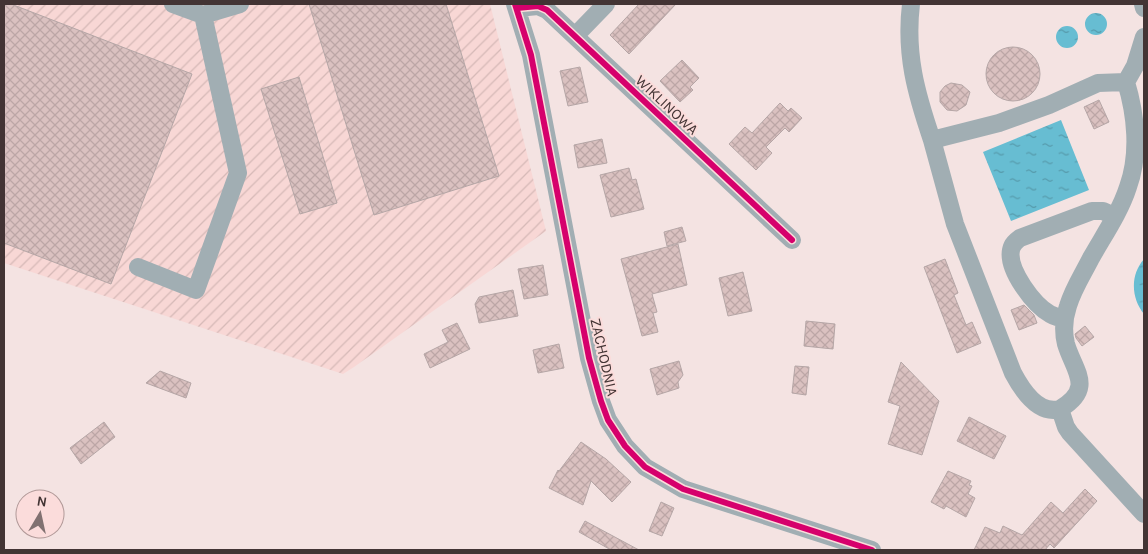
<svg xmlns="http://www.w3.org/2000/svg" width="1148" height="554" viewBox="0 0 1148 554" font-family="Karla,sans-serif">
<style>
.industrial{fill:url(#industrial-furrows)}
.water{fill:url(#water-ripples)}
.building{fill:url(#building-cross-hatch);stroke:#b5a6a6}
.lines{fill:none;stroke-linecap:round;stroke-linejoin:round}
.minor{stroke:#a1aeb3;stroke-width:18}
.cycleway-casing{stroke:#fbdcdb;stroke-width:9}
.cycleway{stroke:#d6006c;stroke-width:6}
.labels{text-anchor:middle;stroke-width:4;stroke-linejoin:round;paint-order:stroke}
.street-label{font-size:15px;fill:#433434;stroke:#fbdcdb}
</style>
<defs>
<pattern id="industrial-furrows" width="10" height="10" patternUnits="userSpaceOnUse" patternTransform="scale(1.25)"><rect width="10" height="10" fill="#f8d7d5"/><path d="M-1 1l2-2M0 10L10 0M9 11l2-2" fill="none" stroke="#d6b9b7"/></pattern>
<pattern id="water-ripples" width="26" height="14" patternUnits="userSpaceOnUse" patternTransform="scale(1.25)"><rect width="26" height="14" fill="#67bdd2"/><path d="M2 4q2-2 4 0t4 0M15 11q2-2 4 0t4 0" fill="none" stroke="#569aab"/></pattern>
<pattern id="building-cross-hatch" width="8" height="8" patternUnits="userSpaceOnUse" patternTransform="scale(1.25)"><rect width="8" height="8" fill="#dac1c0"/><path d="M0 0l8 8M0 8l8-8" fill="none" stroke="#bca6a6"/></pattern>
</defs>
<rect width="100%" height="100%" fill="#f4e3e2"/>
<path class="industrial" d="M 4,4 L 490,4 L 546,231 L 354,367 L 343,374 L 4,263 Z"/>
<path class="water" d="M1085 24a11 11 0 1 1 22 0a11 11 0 1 1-22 0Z
M1056 37a11 11 0 1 1 22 0a11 11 0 1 1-22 0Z
M 1061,120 L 1089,190 L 1011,221 L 983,152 Z
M 1144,259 L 1144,314 C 1131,298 1130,275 1144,259 Z"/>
<path class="building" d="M 4,4 L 11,4 L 192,74 L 111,284 L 4,243 Z
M 309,4 L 446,4 L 499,176 L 374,215 Z
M 639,4 L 676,4 L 629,54 L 610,35 Z
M986 74a27 27 0 1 1 54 0a27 27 0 1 1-54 0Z
M 682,60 L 699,78 L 690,87 L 693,90 L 680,102 L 660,81 Z
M 580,67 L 588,102 L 568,106 L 560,71 Z
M 299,77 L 337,203 L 300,214 L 261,89 Z
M 951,83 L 962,85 L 970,92 L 966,105 L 957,111 L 947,110 L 940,102 L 940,92 L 945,86 Z
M 1099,100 L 1109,122 L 1094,129 L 1084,107 Z
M 780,103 L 788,111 L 791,108 L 802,118 L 789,132 L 785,128 L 766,147 L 772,153 L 756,170 L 729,144 L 745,127 L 752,133 Z
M 602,139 L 607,163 L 578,168 L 574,145 Z
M 629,168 L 632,180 L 636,179 L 644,209 L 611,217 L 600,175 Z
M 682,227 L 686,241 L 667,246 L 664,232 Z
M 678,244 L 687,285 L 652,294 L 657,312 L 653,313 L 658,332 L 642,336 L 621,259 Z
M 945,259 L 958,293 L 954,295 L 966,325 L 972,322 L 981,343 L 957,353 L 924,267 Z
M 543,265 L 548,295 L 524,299 L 518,269 Z
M 743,272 L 752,311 L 728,316 L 719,278 Z
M 513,290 L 518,316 L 479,323 L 475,304 L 479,297 Z
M 1024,305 L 1034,315 L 1037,323 L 1019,330 L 1011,310 Z
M 806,321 L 835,324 L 833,349 L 804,346 Z
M 457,323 L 470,349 L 430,368 L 424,354 L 448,342 L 442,330 Z
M 1085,326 L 1094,337 L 1082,346 L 1076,338 L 1075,334 Z
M 559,344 L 564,368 L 538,373 L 533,350 Z
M 679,361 L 683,375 L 678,382 L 679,388 L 657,395 L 650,369 Z
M 901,362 L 939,401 L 922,455 L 888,444 L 900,406 L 888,402 Z
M 795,366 L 809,367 L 806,395 L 792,393 Z
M 160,371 L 191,383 L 186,398 L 146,383 Z
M 969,417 L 1006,436 L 994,459 L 957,441 Z
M 104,422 L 115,437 L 81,464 L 70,448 Z
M 581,442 L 606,459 L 631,482 L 612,502 L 591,481 L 583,505 L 549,488 L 558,470 L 559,471 Z
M 948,471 L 971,481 L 969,485 L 972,486 L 968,494 L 975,498 L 966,517 L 946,506 L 944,509 L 931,502 Z
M 1085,489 L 1097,501 L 1054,548 L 1050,544 L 1045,550 L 974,550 L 985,527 L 1000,533 L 1003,526 L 1022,535 L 1051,502 L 1063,513 Z
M 661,502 L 674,508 L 662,536 L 649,531 Z
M 585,521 L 639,550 L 611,550 L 579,532 Z"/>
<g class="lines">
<path class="minor" d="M 173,4 L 203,15 L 240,4
M 515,4 L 531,55 L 589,358 L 601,401 L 608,420 L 625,446 L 645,467 L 683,489 L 872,550
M 911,4 C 905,54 916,93 932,140 L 999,123 L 1049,105 L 1098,83 L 1126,82
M 1143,4 L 1144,8
M 517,8 L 538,6 L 547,10 L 792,240
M 575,36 L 606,4
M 1144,37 L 1135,66 L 1126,82 C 1136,115 1140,154 1128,187 C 1120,212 1104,235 1091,258 C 1083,274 1073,289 1068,306 C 1064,318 1063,332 1066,344 C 1074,371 1095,388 1060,409 L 1066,427 L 1070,433 L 1144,514
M 932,140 L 955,224 L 1013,373 C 1022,390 1038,415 1060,409
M 138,267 L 196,290 L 238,173 L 203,15
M 1065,318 C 1060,318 1055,317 1050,314 C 1034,305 1007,270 1011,250 C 1012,244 1016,241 1020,238 L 1092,211 L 1103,211 L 1114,216"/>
<defs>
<path id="cycleway" d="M 515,4 L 531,55 L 589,358 L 601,401 L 608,420 L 625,446 L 645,467 L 683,489 L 872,550
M 517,8 L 538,6 L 547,10 L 792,240"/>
</defs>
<use href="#cycleway" class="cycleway-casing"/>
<use href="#cycleway" class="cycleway"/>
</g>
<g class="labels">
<g class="street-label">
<text transform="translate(667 105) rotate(43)" y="5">WIKLINOWA</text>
<text transform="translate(604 357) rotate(77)" y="5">ZACHODNIA</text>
</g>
</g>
<rect width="1148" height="554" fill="none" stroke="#433434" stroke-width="10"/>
<g transform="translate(40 514) rotate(9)"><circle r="24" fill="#fbdcdb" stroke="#b19998"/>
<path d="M0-4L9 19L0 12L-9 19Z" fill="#817171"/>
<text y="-8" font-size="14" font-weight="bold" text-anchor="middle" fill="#433434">N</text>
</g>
</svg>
